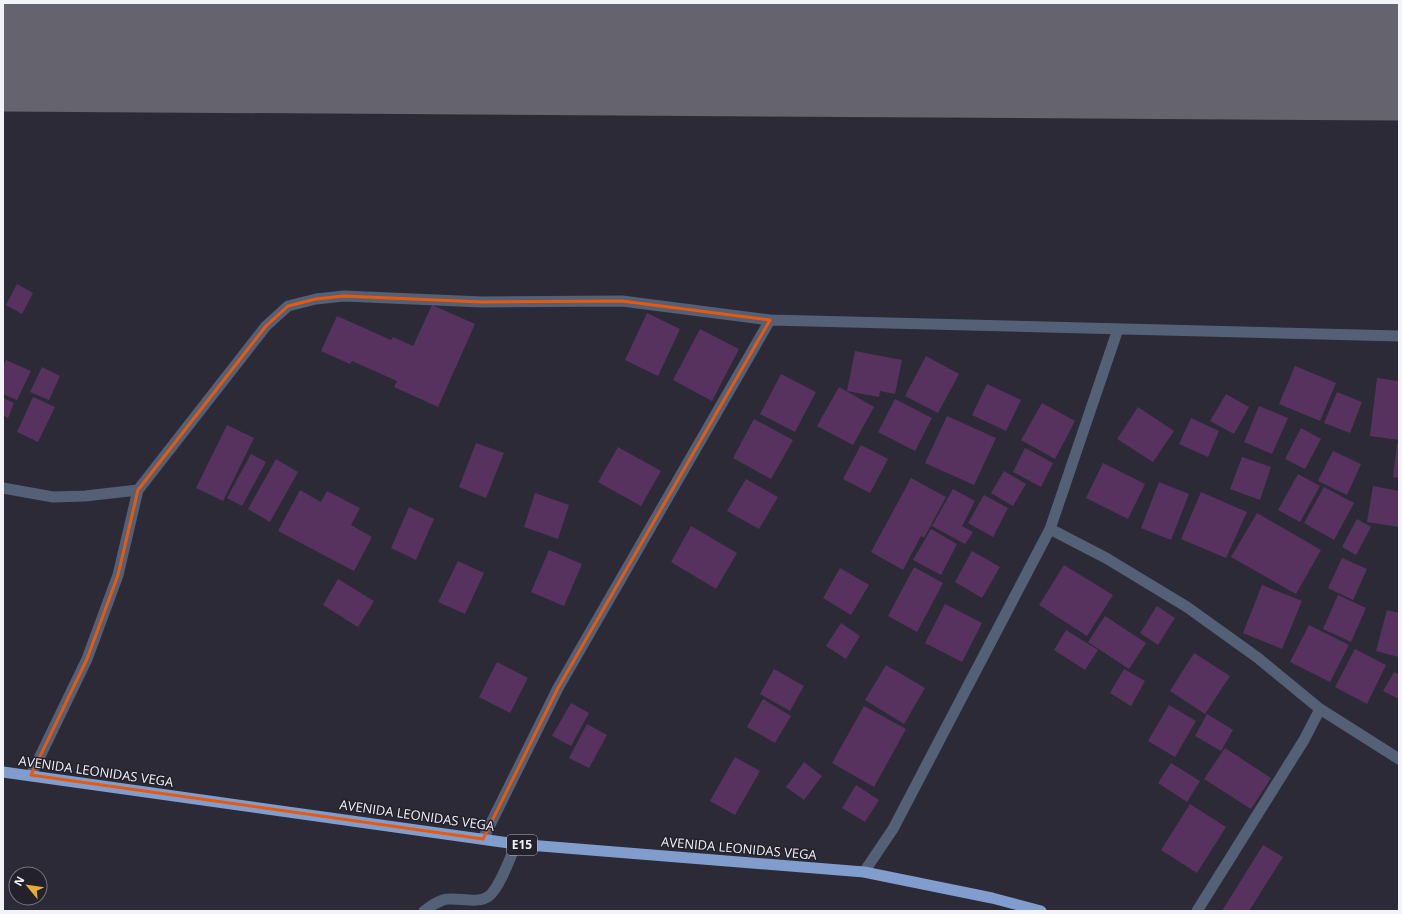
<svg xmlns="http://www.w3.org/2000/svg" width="1402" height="914" viewBox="0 0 1402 914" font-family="'Open Sans',sans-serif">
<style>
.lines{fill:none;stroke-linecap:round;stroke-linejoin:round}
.runway{stroke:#65646e;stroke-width:181}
.building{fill:#57325e}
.minor{stroke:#536076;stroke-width:11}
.trunk{stroke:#809dce;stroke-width:11}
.marked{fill:none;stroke:#e8590c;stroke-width:3;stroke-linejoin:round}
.labels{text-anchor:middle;stroke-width:3;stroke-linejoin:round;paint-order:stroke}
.shield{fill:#22212c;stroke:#b4b3bc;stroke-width:1}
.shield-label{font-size:12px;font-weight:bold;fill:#f2f2f9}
.street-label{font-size:13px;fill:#f2f2f9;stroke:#22212c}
</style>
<rect width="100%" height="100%" fill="#2c2a36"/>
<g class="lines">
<path class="runway" d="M 3,21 L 1399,30"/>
</g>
<path class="building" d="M 17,284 L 33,293 L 22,314 L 6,305 Z
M 432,305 L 475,324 L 438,407 L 394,387 L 397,381 L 352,361 L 350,364 L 321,351 L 337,316 L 391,340 L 393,337 L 413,346 Z
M 647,313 L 680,329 L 658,376 L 625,360 Z
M 700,329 L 739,349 L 712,401 L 673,380 Z
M 855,351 L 902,360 L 895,394 L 880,391 L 879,397 L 847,391 Z
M 926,356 L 959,374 L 938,413 L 905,396 Z
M 6,360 L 31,371 L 17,400 L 3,394 L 3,367 Z
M 1295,366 L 1336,383 L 1320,421 L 1279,404 Z
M 42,367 L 60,376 L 49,400 L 30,392 Z
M 781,374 L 816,392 L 795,432 L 760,414 Z
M 1377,378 L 1399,381 L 1399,440 L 1370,436 Z
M 987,384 L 1021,400 L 1006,431 L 972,415 Z
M 839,387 L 874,407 L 853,445 L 817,426 Z
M 1337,392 L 1362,402 L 1350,433 L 1324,423 Z
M 1226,394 L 1249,407 L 1234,434 L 1210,421 Z
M 33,397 L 55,407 L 38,442 L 17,432 Z
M 3,398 L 14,403 L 8,418 L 3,415 Z
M 895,399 L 932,418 L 915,451 L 878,432 Z
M 1042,403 L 1075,421 L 1055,459 L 1021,440 Z
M 1259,406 L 1288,418 L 1272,454 L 1244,442 Z
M 1138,407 L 1174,431 L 1153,462 L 1117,439 Z
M 947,416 L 996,438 L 974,485 L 925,463 Z
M 1191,418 L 1219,431 L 1208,457 L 1179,444 Z
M 754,419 L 793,440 L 771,479 L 733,458 Z
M 227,425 L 254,438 L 223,501 L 196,488 Z
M 1301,428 L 1321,439 L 1305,469 L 1285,459 Z
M 476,443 L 504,453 L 486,498 L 459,487 Z
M 1397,444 L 1399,444 L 1399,478 L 1393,477 Z
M 861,445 L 888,459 L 870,493 L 843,479 Z
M 618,447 L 661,471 L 641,506 L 598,482 Z
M 1025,448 L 1053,463 L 1041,487 L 1013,472 Z
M 1333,451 L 1361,464 L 1347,495 L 1318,481 Z
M 251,454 L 266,462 L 242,506 L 227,498 Z
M 1242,457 L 1271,467 L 1260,500 L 1230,489 Z
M 276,459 L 298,472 L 270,522 L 248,509 Z
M 1103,463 L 1145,484 L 1128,519 L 1086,498 Z
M 1004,471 L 1026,484 L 1013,506 L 991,493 Z
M 1298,474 L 1320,486 L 1300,522 L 1278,510 Z
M 911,478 L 946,497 L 924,538 L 921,536 L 903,570 L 871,552 Z
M 746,479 L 778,497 L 759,529 L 727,511 Z
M 1159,482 L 1189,494 L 1171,540 L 1141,528 Z
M 1373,486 L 1399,491 L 1399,527 L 1367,522 Z
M 1324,487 L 1354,503 L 1334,540 L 1304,523 Z
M 953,489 L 975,501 L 962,526 L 973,532 L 965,544 L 932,526 Z
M 300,490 L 321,502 L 327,491 L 360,508 L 351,525 L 372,537 L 354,571 L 278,531 Z
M 1201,492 L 1247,512 L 1226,558 L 1181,539 Z
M 535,493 L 569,505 L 558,539 L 524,527 Z
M 984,495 L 1008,508 L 993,537 L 968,523 Z
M 409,507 L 434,519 L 416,560 L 391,548 Z
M 1257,513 L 1321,550 L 1296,594 L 1231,557 Z
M 1357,519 L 1371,527 L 1356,555 L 1342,547 Z
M 691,526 L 737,553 L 716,589 L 671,562 Z
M 931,529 L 957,544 L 941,575 L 913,560 Z
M 549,550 L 582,564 L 564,606 L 531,592 Z
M 972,551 L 1000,567 L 982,598 L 955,582 Z
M 1342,558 L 1367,569 L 1353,600 L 1328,588 Z
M 458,561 L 484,573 L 465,614 L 438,602 Z
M 1064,565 L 1113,595 L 1087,636 L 1039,605 Z
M 914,567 L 943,583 L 917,632 L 888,616 Z
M 840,568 L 869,585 L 851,615 L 823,598 Z
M 338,579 L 374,601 L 358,627 L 323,605 Z
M 1262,585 L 1302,601 L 1282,649 L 1243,633 Z
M 1338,595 L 1366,608 L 1351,642 L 1323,629 Z
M 945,604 L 982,623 L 962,662 L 925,643 Z
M 1157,606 L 1175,618 L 1158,645 L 1140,633 Z
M 1387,610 L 1399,613 L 1399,657 L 1376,651 Z
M 1105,616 L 1146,643 L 1129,669 L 1088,642 Z
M 841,623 L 860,636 L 846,659 L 826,646 Z
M 1309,625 L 1349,645 L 1330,682 L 1290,662 Z
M 1066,630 L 1098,650 L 1085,670 L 1054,650 Z
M 1355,649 L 1386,665 L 1367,704 L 1335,687 Z
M 1194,653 L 1230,676 L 1205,714 L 1170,691 Z
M 497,662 L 528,678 L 510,713 L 479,697 Z
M 886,665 L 925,688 L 904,724 L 865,700 Z
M 774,669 L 804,686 L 790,711 L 760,694 Z
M 1124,669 L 1145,681 L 1131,706 L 1110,693 Z
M 1394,672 L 1399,674 L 1399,699 L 1383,691 Z
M 763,699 L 791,716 L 775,743 L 747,727 Z
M 571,703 L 589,713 L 571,746 L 552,736 Z
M 1169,705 L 1196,721 L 1175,757 L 1148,741 Z
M 864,706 L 906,729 L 874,787 L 832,763 Z
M 1207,714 L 1233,730 L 1221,751 L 1195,736 Z
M 587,724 L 607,735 L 589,768 L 569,758 Z
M 1225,748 L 1271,778 L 1251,809 L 1204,779 Z
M 735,757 L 760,771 L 735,815 L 710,801 Z
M 804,762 L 822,776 L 804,800 L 786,787 Z
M 1171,763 L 1200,781 L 1187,802 L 1158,783 Z
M 856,785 L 879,800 L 865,822 L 842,808 Z
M 1190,804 L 1226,827 L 1197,873 L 1161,850 Z
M 1263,845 L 1283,857 L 1249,911 L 1222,911 Z"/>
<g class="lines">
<path class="minor" d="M 3,488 L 53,497 L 85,496 L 138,490 L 266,326 L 288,306 L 316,299 L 344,296 L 482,302 L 622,301 L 770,320 L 1399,336
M 1050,529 L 1106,558 L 1187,607 L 1258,658 L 1320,709 L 1399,759
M 31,775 L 87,659 L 118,575 L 138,490
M 483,839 L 558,688 L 770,320
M 864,872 L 893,829 L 1050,529 L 1118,329
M 424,911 C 431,906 440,899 449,899 C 461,898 479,904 489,896 C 500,887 510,858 516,844
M 1197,911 L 1304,740 L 1320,709"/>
<path class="trunk" d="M 3,772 L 516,844 L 864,872 L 992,898 L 1041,911"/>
</g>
<path class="marked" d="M 344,296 L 482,302 L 622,301 L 770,320 L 558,688 L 483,839 L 31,775 L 87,659 L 118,575 L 138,490 L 266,326 L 288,306 L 316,299 Z"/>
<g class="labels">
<rect class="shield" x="507" y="835" width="30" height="20" rx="3"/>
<g class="shield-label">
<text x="522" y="849">E15</text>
</g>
<g class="street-label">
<text transform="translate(96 771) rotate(8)" y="5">AVENIDA LEONIDAS VEGA</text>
<text transform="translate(417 815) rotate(8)" y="5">AVENIDA LEONIDAS VEGA</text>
<text transform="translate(739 848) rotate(5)" y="5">AVENIDA LEONIDAS VEGA</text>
</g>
</g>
<rect width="1402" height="914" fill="none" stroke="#f2f2f9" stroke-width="8"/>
<g transform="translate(28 886) rotate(299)"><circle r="19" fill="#22212c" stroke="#75757e"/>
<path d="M0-3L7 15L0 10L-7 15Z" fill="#e4ae35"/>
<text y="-6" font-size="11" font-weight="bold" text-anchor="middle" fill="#f2f2f9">N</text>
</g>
</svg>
